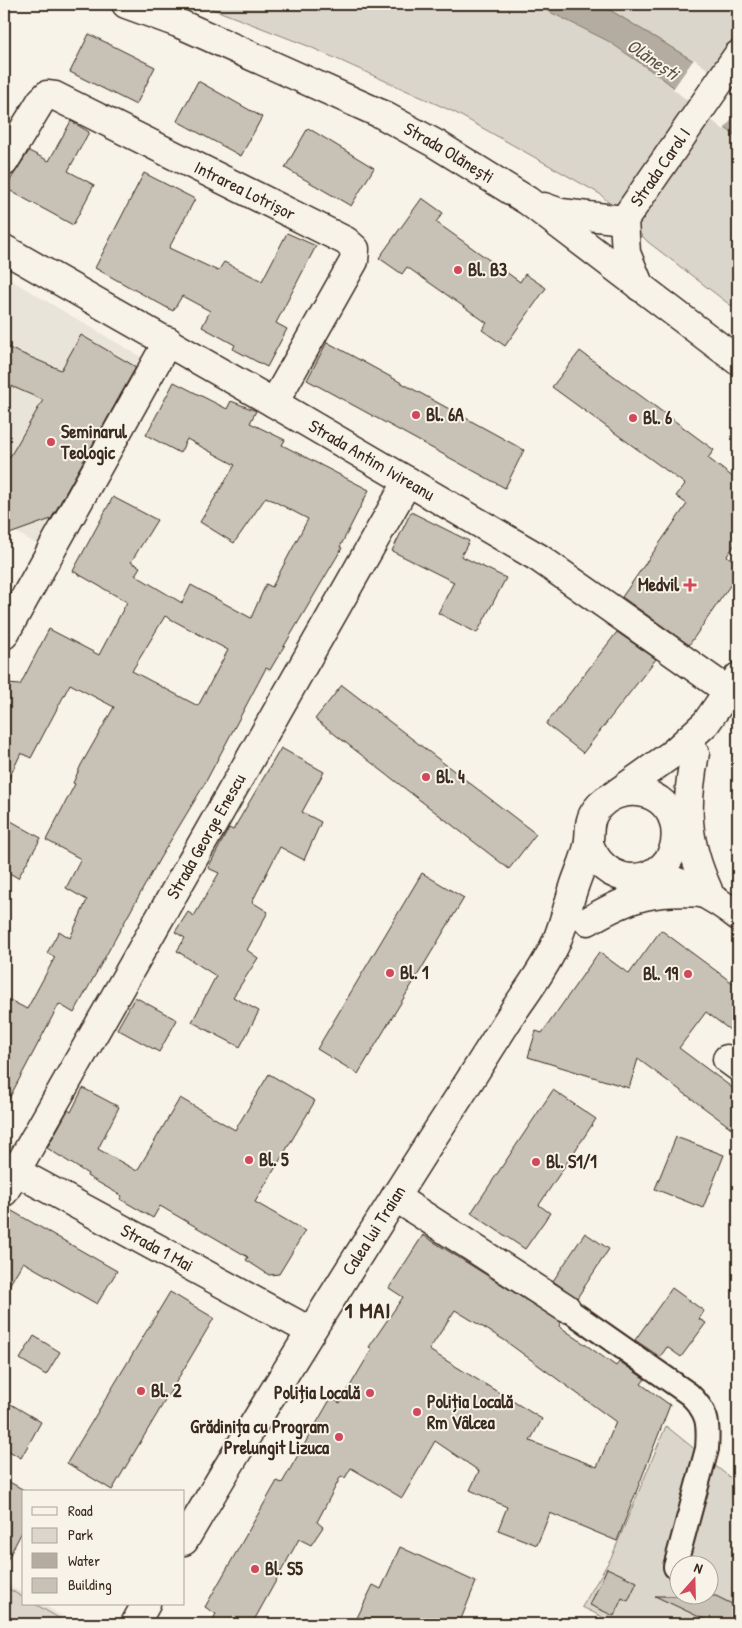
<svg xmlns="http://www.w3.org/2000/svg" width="742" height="1628" viewBox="0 0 742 1628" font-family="'Patrick Hand',sans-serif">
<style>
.built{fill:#e9e4d9}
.green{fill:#dbd6cb;stroke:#8b8074;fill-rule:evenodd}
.water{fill:#b4aca0;stroke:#84786c}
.pier{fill:#f7f3e8}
.building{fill:#c8c1b6;stroke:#3b2a1e;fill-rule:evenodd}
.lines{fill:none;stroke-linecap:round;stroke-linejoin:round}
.pedestrian-casing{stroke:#3b2a1e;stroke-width:26}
.minor-casing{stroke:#3b2a1e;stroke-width:31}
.tertiary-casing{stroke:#3b2a1e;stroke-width:31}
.secondary-casing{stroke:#3b2a1e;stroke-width:31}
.primary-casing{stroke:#3b2a1e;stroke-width:31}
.pedestrian{stroke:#f7f3e8;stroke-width:22}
.minor{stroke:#f7f3e8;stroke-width:28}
.tertiary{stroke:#f7f3e8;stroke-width:28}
.secondary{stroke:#f7f3e8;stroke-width:28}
.primary{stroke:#f7f3e8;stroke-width:28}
.poi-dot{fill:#d1495b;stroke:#f7f3e8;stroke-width:2}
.labels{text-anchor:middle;stroke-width:4;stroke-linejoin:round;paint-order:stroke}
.street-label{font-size:18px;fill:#3b2a1e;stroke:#f7f3e8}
.poi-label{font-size:18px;font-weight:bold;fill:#3b2a1e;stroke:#f7f3e8;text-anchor:start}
.water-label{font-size:19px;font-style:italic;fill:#5f5145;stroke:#f7f3e8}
.district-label{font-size:22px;font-weight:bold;letter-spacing:1px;fill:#3b2a1e;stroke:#f7f3e8}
</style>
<rect width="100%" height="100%" fill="#f7f3e8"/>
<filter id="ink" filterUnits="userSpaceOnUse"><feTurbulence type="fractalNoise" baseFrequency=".02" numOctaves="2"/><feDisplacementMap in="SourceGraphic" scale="10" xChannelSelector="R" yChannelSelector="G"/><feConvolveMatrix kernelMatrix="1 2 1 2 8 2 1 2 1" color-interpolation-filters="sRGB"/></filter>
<g filter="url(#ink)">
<path class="built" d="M 4,276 L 146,360 L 38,545 L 4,525 Z
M 4,1582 L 24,1594 L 24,1604 L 42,1604 L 76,1624 L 4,1624 Z"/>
<path class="green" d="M 200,4 L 534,4 L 608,40 L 662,78 L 738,138 L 738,311 L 648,242 L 600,194 L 454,112 L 308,46 Z
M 600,4 L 734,4 L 738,6 L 738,95 L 692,60 Z
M 666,1426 L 738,1484 L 738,1624 L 617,1624 L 582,1607 L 612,1556 ZM 680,1566 L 710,1566 L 710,1596 L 680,1596 Z
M 4,1586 L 24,1598 L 24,1604 L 35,1604 L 64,1621 L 62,1624 L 4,1624 Z"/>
<path class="water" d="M 534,4 L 600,4 L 692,60 L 738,95 L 738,138 L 662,78 L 608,41 Z"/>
<path class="pier" d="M 694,59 L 738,92 L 738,110 L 724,130 L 673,89 Z"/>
<path class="building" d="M 89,34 L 155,67 L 136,105 L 70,72 Z
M 198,81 L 262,117 L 241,156 L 177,121 Z
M 71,121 L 89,132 L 68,171 L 94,185 L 73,225 L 5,188 L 29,151 L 49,161 Z
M 308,128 L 374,168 L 351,206 L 285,168 Z
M 144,173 L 195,199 L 169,248 L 218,271 L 224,262 L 262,281 L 287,233 L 316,246 L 276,323 L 287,329 L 267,367 L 233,349 L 235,345 L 202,327 L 210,311 L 182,296 L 173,311 L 95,268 Z
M 422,198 L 443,213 L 436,222 L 520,282 L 525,274 L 546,288 L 505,346 L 482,330 L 487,323 L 407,267 L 402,274 L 379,258 Z
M 81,335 L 136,367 L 51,519 L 4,536 L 4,467 L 43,400 L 4,383 L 4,346 L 61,370 Z
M 327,342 L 524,450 L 505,488 L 307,380 Z
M 580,351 L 714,450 L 708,458 L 738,481 L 738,540 L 727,556 L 738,564 L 738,574 L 689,645 L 622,597 L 687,504 L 676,496 L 685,484 L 552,387 Z
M 174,382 L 227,409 L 231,401 L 254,410 L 256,411 L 250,423 L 285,440 L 282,445 L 369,490 L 340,547 L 342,548 L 270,670 L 266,668 L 204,785 L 160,858 L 74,1013 L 59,1004 L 4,1108 L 4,997 L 27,1009 L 55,957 L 47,953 L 59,931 L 70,938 L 87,900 L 66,888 L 81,859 L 46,840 L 75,784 L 73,783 L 81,765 L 114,707 L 70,684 L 31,758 L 21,753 L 4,789 L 4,693 L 8,684 L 20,685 L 49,629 L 99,655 L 127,602 L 73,571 L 113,497 L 157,520 L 131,562 L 140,567 L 135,575 L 182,603 L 191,585 L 251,618 L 266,584 L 272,587 L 308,519 L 266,497 L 234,543 L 200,522 L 235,465 L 187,439 L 180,453 L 146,435 ZM 165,616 L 228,650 L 198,706 L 132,671 Z
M 411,512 L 469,541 L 461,556 L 506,578 L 477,633 L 438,613 L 454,582 L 392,551 Z
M 617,632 L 656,659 L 583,753 L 546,724 Z
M 342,685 L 536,834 L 509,869 L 315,719 Z
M 281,748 L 324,772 L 302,812 L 321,822 L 304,860 L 280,847 L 252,902 L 268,912 L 247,950 L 258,958 L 233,997 L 259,1011 L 240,1047 L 192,1022 L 216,976 L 177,951 L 185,938 L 175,932 L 188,912 L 194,916 L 219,873 L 208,868 L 229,828 L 233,830 Z
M 4,817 L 41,838 L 18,878 L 4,870 Z
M 422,873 L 464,898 L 358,1074 L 317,1049 Z
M 661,930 L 738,987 L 738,1036 L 706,1012 L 679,1048 L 738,1092 L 738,1133 L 638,1059 L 629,1088 L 528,1057 L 536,1031 L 542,1033 L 599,952 L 629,974 Z
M 135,997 L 177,1020 L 159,1052 L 117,1029 Z
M 269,1074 L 315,1101 L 255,1202 L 305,1231 L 279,1274 L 269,1275 L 246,1260 L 248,1257 L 160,1206 L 153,1218 L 120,1199 L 122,1196 L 87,1176 L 88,1174 L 47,1148 L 68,1110 L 71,1112 L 83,1088 L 119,1107 L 98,1149 L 137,1171 L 180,1098 L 235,1130 Z
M 553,1090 L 596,1119 L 539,1205 L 550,1213 L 525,1249 L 471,1213 Z
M 676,1137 L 724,1155 L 703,1208 L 655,1189 Z
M 5,1207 L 117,1271 L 97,1304 L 23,1262 L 4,1294 Z
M 585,1233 L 609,1249 L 577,1298 L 553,1281 Z
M 423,1235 L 561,1322 L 559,1326 L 616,1366 L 619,1361 L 645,1379 L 641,1384 L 670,1405 L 617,1541 L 550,1513 L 537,1545 L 498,1530 L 507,1507 L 470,1490 L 479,1471 L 435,1441 L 402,1498 L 351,1468 L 345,1478 L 341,1476 L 317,1522 L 323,1527 L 311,1545 L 299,1539 L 252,1624 L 210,1624 L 216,1614 L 205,1607 L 277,1481 L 282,1483 L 331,1398 L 340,1403 L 372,1349 L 369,1347 L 403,1297 L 389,1288 ZM 455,1310 L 504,1340 L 616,1422 L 597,1467 L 530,1441 L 542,1419 L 429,1350 Z
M 672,1288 L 704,1311 L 699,1319 L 706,1323 L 681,1357 L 667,1347 L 660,1357 L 635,1340 Z
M 170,1292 L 214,1318 L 112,1490 L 67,1463 Z
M 34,1336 L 60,1352 L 46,1375 L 20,1359 Z
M 4,1400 L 41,1422 L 21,1458 L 4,1448 Z
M 4,1479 L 24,1490 L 24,1528 L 4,1566 Z
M 400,1547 L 476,1582 L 459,1624 L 354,1624 L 373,1585 L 381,1589 Z
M 607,1568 L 637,1582 L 628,1601 L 622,1598 L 614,1616 L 590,1605 Z
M 655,1596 L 716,1596 L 738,1607 L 738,1624 L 714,1624 Z"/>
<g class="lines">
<defs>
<path id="pedestrian" d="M 566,1308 L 689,1394 C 708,1412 709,1423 707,1449 L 675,1567"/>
<g id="minor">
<path id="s1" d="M 4,162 L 41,101 L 47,95 L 55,96 L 346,241 L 355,249 L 354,261 L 274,403"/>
<path d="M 4,635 L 168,341"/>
<path d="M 727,1059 L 738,1067"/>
<path id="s2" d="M 4,1165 L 310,1331"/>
<path id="s3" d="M 4,1192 L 408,481"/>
<path d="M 395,1197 L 566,1308"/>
</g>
<g id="tertiary">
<path id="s4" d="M 126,4 L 178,23 L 381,114 L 436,144 L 528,201 L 738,361"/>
<path d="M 544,207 L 561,213 L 624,220"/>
<path id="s5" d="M 4,249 L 274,403 L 539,558 L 728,691"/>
<path id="s6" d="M 640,287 L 626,253 L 624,220 L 738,55"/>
</g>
<path id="secondary" d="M 652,873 C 686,884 710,894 738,916"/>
<g id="primary">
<path d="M 695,753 C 685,807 685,839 708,890"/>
<path d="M 617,793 L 672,754 L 706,723 L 738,677"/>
<path d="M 588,921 C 632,895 654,890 705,893"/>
<path id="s7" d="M 184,1541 C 263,1406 346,1274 430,1142 C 459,1098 487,1053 515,1009 C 528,990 543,970 553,949 C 563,930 567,907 574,887 C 578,874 585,860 588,846 C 591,833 587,822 596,810 C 618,780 669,788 675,827 C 683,881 610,900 589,844"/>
<path d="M 135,1624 L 146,1604"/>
</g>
</defs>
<use href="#pedestrian" class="pedestrian-casing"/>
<use href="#minor" class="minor-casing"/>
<use href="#tertiary" class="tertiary-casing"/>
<use href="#secondary" class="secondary-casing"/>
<use href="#primary" class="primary-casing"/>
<use href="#pedestrian" class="pedestrian"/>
<use href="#minor" class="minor"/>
<use href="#tertiary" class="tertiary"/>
<use href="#secondary" class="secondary"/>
<use href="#primary" class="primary"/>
</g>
</g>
<g class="poi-dot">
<circle cx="458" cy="270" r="5"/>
<circle cx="416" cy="415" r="5"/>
<circle cx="633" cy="418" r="5"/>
<circle cx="51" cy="442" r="5"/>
<path d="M687.5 577.5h5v5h5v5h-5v5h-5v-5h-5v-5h5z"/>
<circle cx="426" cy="777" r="5"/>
<circle cx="390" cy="973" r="5"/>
<circle cx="688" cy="974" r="5"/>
<circle cx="249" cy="1160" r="5"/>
<circle cx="536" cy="1162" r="5"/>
<circle cx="141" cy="1391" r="5"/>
<circle cx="370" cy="1393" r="5"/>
<circle cx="417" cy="1412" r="5"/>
<circle cx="339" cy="1437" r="5"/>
<circle cx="255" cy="1569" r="5"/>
</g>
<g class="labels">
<g class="street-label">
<text dy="6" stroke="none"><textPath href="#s4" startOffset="356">Strada Olănești</textPath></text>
<text dy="6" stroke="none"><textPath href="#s6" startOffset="134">Strada Carol I</textPath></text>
<text dy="6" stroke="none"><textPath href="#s1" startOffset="300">Intrarea Lotrișor</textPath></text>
<text dy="6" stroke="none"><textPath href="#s5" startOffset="424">Strada Antim Ivireanu</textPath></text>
<text dy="6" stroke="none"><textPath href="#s3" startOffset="409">Strada George Enescu</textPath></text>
<text dy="6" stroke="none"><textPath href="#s7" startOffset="364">Calea lui Traian</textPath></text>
<text dy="6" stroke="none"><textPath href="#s2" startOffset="174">Strada 1 Mai</textPath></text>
</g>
<g class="poi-label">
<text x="468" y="276">Bl. B3</text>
<text x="426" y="421">Bl. 6A</text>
<text x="643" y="424">Bl. 6</text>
<text x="61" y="438">Seminarul<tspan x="61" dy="21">Teologic</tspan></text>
<text x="679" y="591" text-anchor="end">Medvil</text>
<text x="436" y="783">Bl. 4</text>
<text x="400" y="979">Bl. 1</text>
<text x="678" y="980" text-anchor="end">Bl. 19</text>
<text x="259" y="1166">Bl. 5</text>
<text x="546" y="1168">Bl. S1/1</text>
<text x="151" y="1397">Bl. 2</text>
<text x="360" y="1399" text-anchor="end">Poliția Locală</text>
<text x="427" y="1408">Poliția Locală<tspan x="427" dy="21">Rm Vâlcea</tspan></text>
<text x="329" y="1433" text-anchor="end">Grădinița cu Program<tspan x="329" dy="21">Prelungit Lizuca</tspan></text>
<text x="265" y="1575">Bl. S5</text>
</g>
<g class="water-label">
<text transform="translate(653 59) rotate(34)" y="7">Olănești</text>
</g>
<g class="district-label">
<text x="368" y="1318">1 MAI</text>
</g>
</g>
<rect width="742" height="1628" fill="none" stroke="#f7f3e8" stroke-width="20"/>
<rect x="10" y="10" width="722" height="1608" fill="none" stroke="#3b2a1e" stroke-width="2" filter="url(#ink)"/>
<rect x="22" y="1490" width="162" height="115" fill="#f7f3e8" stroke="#aca397"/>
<rect x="32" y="1507" width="25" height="8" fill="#f7f3e8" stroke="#aca397"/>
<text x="68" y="1516" font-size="15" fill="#3b2a1e">Road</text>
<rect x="32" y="1528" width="25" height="15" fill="#dbd6cb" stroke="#aca397"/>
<text x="68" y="1540" font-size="15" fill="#3b2a1e">Park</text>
<rect x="32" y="1553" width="25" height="15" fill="#b4aca0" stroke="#aca397"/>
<text x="68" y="1566" font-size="15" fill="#3b2a1e">Water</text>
<rect x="32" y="1578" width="25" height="15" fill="#c8c1b6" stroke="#aca397"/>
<text x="68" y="1590" font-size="15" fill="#3b2a1e">Building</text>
<g transform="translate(694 1580) rotate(20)"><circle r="24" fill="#f7f3e8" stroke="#aca397"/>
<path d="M0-4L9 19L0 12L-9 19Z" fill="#d1495b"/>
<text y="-8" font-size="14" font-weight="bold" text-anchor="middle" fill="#3b2a1e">N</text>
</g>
</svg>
